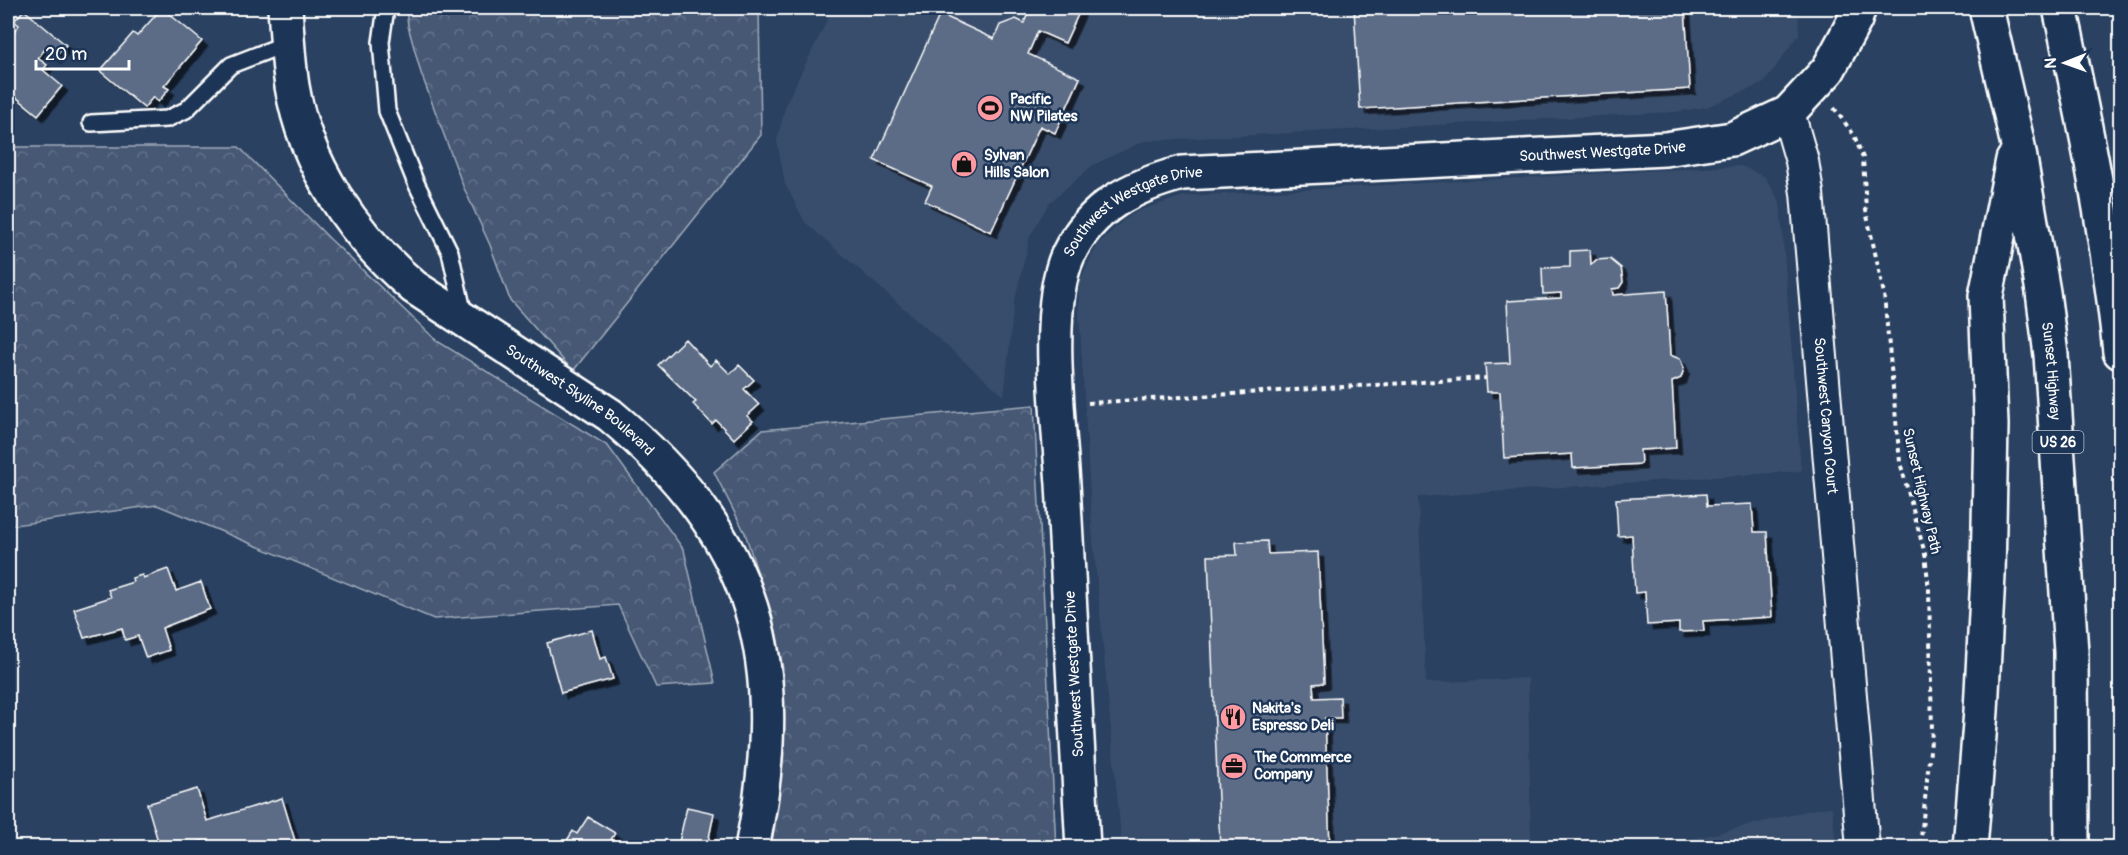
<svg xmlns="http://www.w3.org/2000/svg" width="2128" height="855" viewBox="0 0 2128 855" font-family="Pangolin,sans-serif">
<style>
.built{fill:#394e6c}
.forest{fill:url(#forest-crowns);stroke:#a2acba;stroke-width:1.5}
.building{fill:#5b6c86;stroke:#fff;stroke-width:1.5;filter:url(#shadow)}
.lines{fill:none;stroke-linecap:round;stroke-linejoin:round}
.service-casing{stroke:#fff;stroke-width:20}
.minor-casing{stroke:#fff;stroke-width:36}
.tertiary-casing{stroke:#fff;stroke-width:38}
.secondary-casing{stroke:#fff;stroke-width:38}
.motorway-casing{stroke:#fff;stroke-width:38}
.path{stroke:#fff;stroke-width:4;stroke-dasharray:4.5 4.5;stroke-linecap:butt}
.service{stroke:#1d3557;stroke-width:15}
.minor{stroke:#1d3557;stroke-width:32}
.tertiary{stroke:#1d3557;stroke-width:33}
.secondary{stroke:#1d3557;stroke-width:33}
.motorway{stroke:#1d3557;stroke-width:33}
.labels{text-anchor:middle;stroke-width:5;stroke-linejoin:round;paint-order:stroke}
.shield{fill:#1d3557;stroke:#bbc2cd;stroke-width:1.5}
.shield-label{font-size:14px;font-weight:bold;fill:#fff}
.poi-label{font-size:15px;font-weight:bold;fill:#fff;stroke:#1d3557;text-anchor:start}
.street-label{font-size:15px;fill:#fff;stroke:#1d3557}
</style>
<defs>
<pattern id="forest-crowns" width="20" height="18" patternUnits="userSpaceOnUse" patternTransform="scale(1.5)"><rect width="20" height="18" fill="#465975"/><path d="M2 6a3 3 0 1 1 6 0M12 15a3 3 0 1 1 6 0" fill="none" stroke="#62728a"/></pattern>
<filter id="shadow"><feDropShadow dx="5.5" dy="5.5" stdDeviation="0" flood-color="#0009"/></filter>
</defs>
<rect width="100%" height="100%" fill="#2a4161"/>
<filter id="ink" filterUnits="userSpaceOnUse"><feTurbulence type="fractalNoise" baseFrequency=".0167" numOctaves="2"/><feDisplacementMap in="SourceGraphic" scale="12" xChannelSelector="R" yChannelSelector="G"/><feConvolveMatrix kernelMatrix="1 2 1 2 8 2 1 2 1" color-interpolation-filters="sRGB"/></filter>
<g filter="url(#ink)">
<path class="built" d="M 833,8 L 1798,8 L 1799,34 L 1764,83 L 1706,107 L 1674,112 L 1144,141 L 1093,165 L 1049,203 L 1030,236 L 1014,303 L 1004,396 L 805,222 L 785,184 L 777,141 L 786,104 Z
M 1741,166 L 1765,177 L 1780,202 L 1801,471 L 1418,497 L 1426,683 L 1528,678 L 1531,847 L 1122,847 L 1092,528 L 1079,309 L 1079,282 L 1098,244 L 1124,220 L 1138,211 L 1184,196 Z
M 1832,807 L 1836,847 L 1661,847 L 1819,808 Z"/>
<path class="forest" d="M 406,8 L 759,8 L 761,135 L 573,371 L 510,300 L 490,245 L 463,186 L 421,73 L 408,26 Z
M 8,147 L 239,147 L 330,239 L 437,341 L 608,446 L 684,550 L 715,683 L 656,687 L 618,605 L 434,619 L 157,505 L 8,526 Z
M 1034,405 L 1056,847 L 768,847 L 783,751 L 783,669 L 776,631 L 745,533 L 714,472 L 762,430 Z"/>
<path class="building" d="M 162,8 L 202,41 L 164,86 L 169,89 L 158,102 L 153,97 L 144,108 L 100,71 L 133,33 L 137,36 Z
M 1028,8 L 1081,8 L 1065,43 L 1038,31 L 1028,54 L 1080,78 L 1055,133 L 1040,126 L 991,232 L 925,201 L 932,186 L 874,160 L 940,14 L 994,39 L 1000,25 L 1016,19 L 1024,23 L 1030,8 Z
M 1354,8 L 1685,8 L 1690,89 L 1360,109 Z
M 24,10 L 66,45 L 55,57 L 45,49 L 38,58 L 47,65 L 43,70 L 62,86 L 38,115 L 10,92 L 11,90 L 8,86 L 8,39 L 19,25 L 14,21 Z
M 1590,250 L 1591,265 L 1596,260 L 1610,259 L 1621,268 L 1623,282 L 1619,288 L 1612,289 L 1613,295 L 1666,291 L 1670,355 L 1680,359 L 1684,368 L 1681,378 L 1672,382 L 1676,448 L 1640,450 L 1641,464 L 1573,468 L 1572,454 L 1504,458 L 1500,392 L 1487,392 L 1485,364 L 1510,363 L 1507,301 L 1561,298 L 1561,293 L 1543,294 L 1542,268 L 1570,267 L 1570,251 Z
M 685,339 L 710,366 L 716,360 L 730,374 L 739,365 L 754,380 L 744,389 L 759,405 L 747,416 L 753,421 L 734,439 L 716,420 L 712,424 L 693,404 L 696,402 L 658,365 Z
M 1706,494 L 1707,506 L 1752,504 L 1754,532 L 1767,532 L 1772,617 L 1703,621 L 1704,631 L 1679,632 L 1679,623 L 1647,625 L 1645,592 L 1635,593 L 1632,535 L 1618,536 L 1616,499 Z
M 1267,541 L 1268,554 L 1318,552 L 1324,683 L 1313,684 L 1314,698 L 1340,697 L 1341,718 L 1325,718 L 1330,848 L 1220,848 L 1208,556 L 1237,555 L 1236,542 Z
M 168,569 L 176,591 L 201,582 L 210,609 L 162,628 L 169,650 L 146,658 L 138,636 L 125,640 L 122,628 L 84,638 L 74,609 L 111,597 L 108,590 L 133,582 L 132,578 L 142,575 L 143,578 Z
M 592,630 L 600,659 L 606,657 L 613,679 L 561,693 L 547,643 Z
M 197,789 L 207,821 L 282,798 L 296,844 L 284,848 L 204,848 L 202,841 L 181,848 L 160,848 L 147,804 Z
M 687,807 L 714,813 L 707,848 L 679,842 Z
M 588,817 L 615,833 L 606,848 L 562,848 L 573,831 L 577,834 Z"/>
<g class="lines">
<defs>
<path id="service" d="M 386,8 L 381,42 L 387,111 L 415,181 L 450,252 L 464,315
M 91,123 L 167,119 L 186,110 L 231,65 L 288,43"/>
<g id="minor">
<path id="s1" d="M 1788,113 L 1802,161 L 1807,193 L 1863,848"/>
</g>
<g id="tertiary">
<path id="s2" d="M 1083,848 C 1077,726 1070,605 1063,484 C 1059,424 1044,307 1068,255 C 1091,206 1133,186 1182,173 L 1665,149 L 1732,139 L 1788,113 L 1828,70 L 1855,20 L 1859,8"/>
</g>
<g id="secondary">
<path id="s3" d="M 285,8 C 287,34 288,60 292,86 C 305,165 354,236 414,287 L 610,415 C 758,538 790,661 752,848"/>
</g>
<g id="motorway">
<path id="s4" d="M 1986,8 L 2017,141 L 2043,292 L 2051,355 L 2071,652 L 2072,848"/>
<path d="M 2060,8 C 2085,122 2108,235 2120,352"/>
<path d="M 1970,848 L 1981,711 L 1988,575 L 1991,425 L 1986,296 L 2013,160"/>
</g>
</defs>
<use href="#service" class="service-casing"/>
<use href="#minor" class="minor-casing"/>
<use href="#tertiary" class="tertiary-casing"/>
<use href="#secondary" class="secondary-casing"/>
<use href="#motorway" class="motorway-casing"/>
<path class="path" d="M 1834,108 L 1854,135 L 1863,158 L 1866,211 L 1884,294 L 1900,462 L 1925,554 L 1929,590 L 1932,731 L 1920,848
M 1088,403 L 1486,378"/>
<use href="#service" class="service"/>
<use href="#minor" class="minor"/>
<use href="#tertiary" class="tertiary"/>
<use href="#secondary" class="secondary"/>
<use href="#motorway" class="motorway"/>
</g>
</g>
<defs>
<symbol id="stadium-disc" viewBox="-11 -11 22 22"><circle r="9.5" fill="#ff9aa2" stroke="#1d3557"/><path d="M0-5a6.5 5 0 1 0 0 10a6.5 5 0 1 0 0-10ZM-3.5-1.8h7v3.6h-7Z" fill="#111"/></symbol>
<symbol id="shop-disc" viewBox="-11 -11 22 22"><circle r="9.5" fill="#ff9aa2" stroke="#1d3557"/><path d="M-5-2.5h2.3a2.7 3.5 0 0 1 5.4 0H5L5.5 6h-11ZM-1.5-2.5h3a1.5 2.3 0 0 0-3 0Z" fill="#111"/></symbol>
<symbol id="restaurant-disc" viewBox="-11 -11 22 22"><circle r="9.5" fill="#ff9aa2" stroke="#1d3557"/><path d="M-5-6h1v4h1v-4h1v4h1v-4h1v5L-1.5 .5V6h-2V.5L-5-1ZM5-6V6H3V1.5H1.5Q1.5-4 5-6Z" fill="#111"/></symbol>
<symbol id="office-disc" viewBox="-11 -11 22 22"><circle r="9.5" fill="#ff9aa2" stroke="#1d3557"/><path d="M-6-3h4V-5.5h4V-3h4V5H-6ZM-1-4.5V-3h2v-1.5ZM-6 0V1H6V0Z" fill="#111"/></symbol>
</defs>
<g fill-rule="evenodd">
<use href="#stadium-disc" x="975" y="93" width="30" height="30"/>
<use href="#shop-disc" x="949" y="149" width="30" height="30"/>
<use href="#restaurant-disc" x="1218" y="702" width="30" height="30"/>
<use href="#office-disc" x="1219" y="751" width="30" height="30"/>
</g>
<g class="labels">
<rect class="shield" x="2032.5" y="431" width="51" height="22" rx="4.5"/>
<g class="shield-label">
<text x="2058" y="447">US 26</text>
</g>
<g class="poi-label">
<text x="1010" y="104">Pacific<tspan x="1010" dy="17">NW Pilates</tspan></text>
<text x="984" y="160">Sylvan<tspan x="984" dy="17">Hills Salon</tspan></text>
<text x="1252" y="713">Nakita's<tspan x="1252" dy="17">Espresso Deli</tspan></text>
<text x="1254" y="762">The Commerce<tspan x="1254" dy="17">Company</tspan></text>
</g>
<g class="street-label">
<text dy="5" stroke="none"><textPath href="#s2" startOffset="1162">Southwest Westgate Drive</textPath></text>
<text dy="5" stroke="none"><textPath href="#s2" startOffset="678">Southwest Westgate Drive</textPath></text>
<text dy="5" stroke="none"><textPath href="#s4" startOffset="369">Sunset Highway</textPath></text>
<text dy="5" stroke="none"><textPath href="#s3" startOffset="519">Southwest Skyline Boulevard</textPath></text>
<text dy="5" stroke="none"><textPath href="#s1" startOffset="306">Southwest Canyon Court</textPath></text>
<text transform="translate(1922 491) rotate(77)" y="5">Sunset Highway Path</text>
<text transform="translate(1074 674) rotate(-93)" y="5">Southwest Westgate Drive</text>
</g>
</g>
<rect width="2128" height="855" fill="none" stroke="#1d3557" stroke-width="30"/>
<rect x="15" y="15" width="2098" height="825" fill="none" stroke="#fff" stroke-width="2" filter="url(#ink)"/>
<g transform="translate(2065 63) rotate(269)" stroke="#1d3557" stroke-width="4.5" paint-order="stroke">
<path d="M0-4.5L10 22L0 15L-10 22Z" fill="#ffffff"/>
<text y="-9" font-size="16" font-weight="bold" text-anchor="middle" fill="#ffffff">N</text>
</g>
<path d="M36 60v9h93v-9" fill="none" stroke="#ffffff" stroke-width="3"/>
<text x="45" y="60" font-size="18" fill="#ffffff" stroke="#1d3557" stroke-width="4.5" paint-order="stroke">20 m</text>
</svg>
